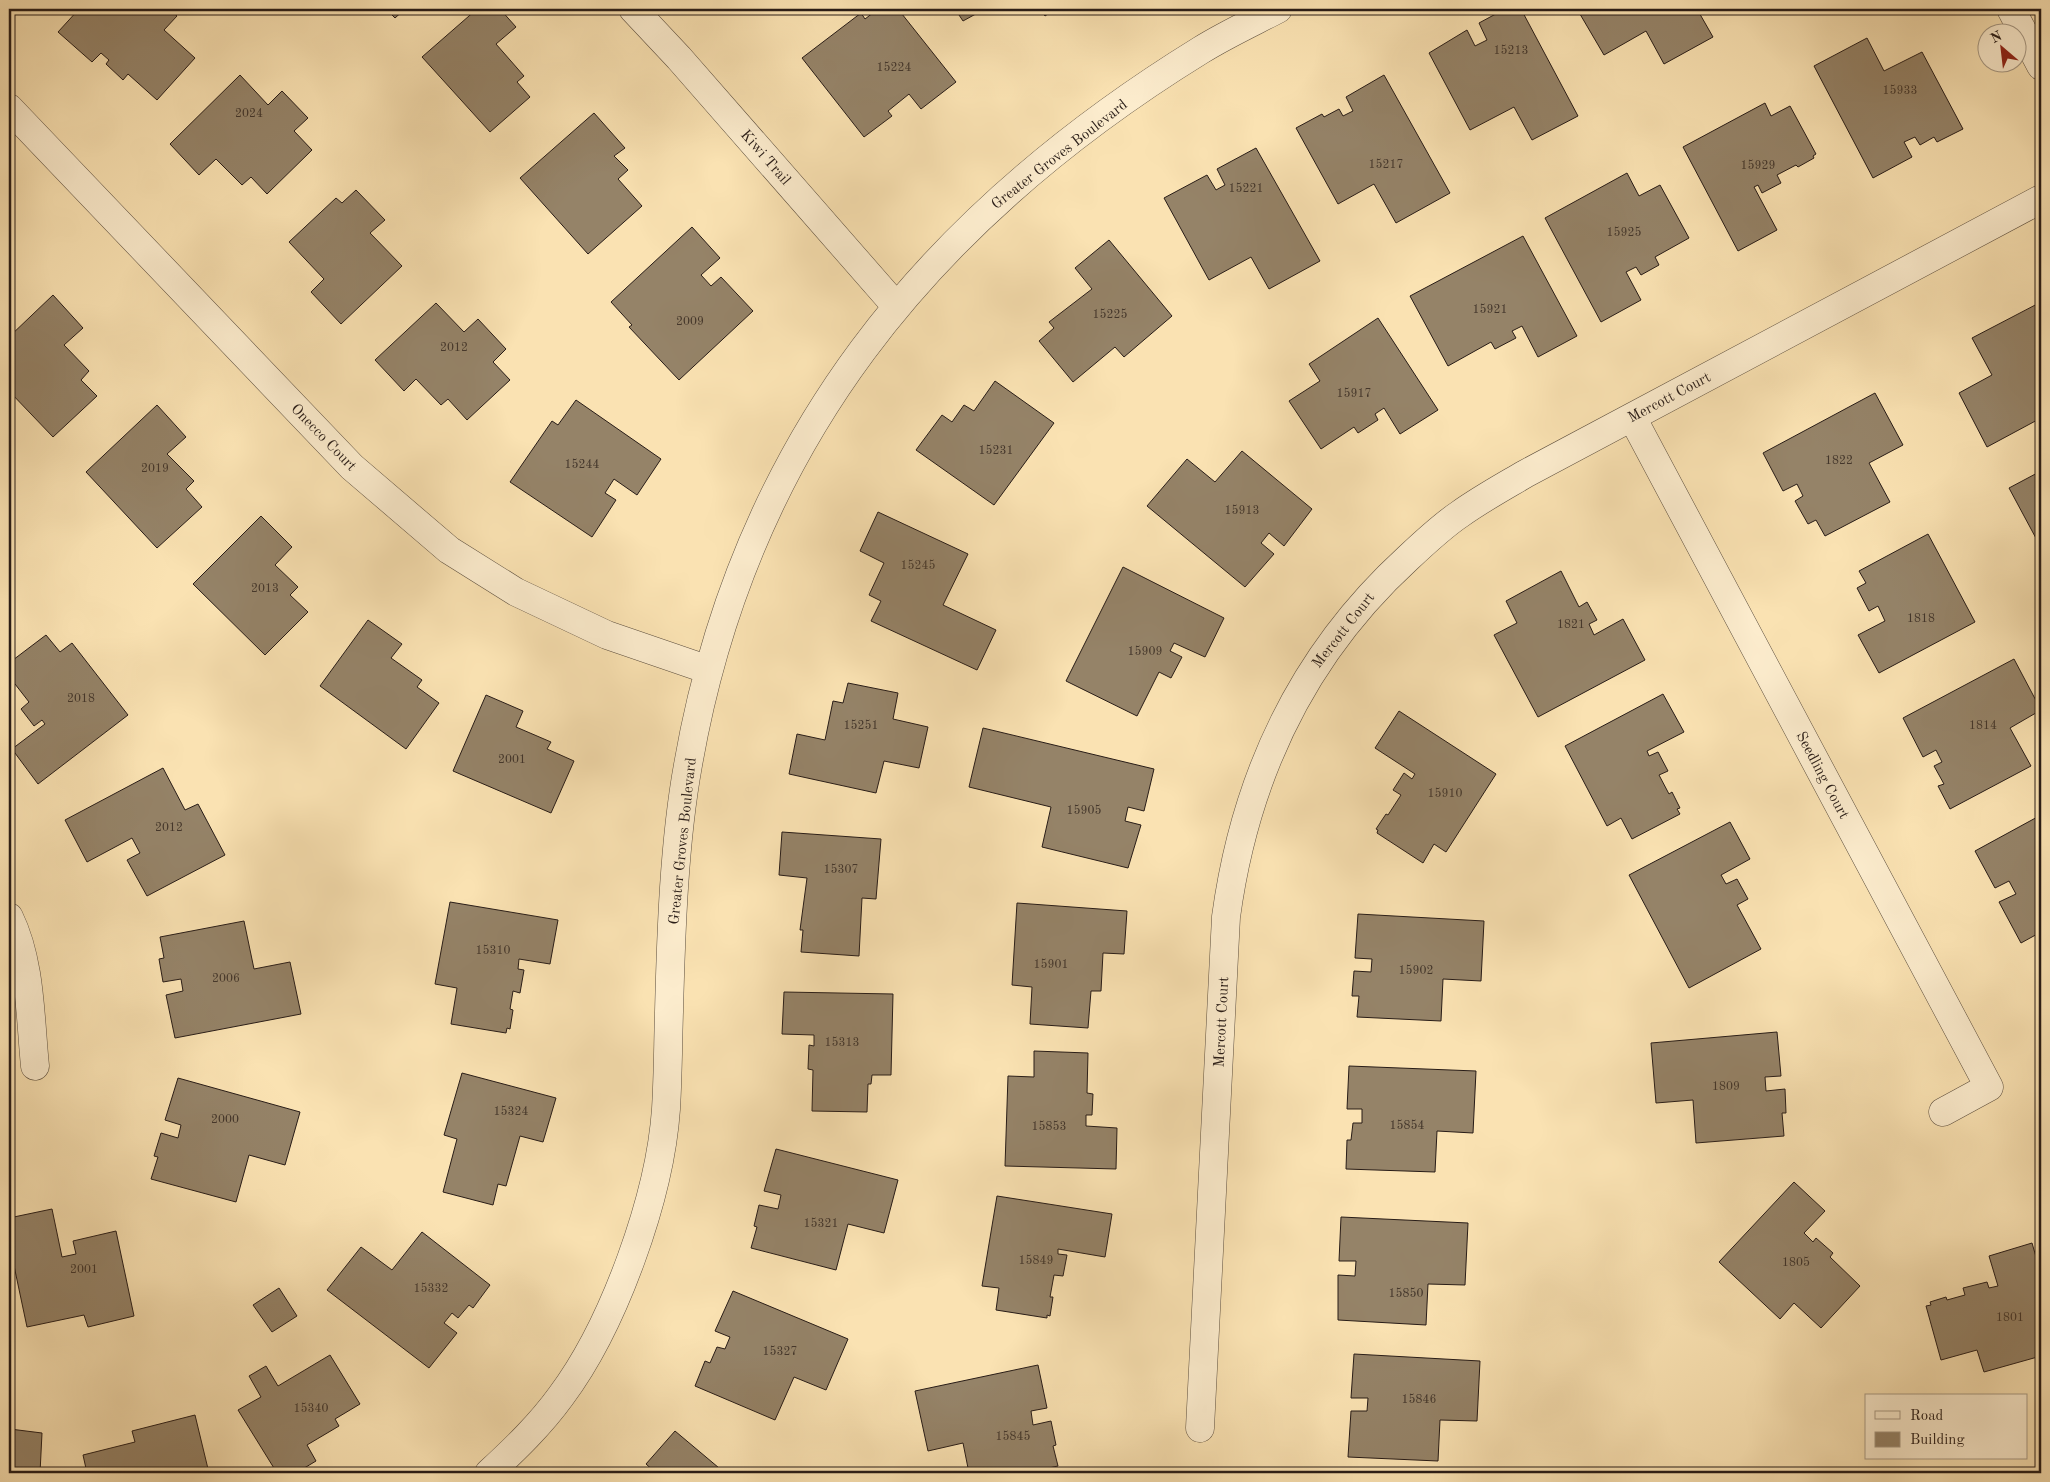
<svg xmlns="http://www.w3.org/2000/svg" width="2050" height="1482" viewBox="0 0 2050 1482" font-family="'Old Standard TT',serif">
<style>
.building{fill:#958368;stroke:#281c17}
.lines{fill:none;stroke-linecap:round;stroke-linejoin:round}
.minor-casing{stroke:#5c4e3e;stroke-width:29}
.minor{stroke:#fceccd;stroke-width:28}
.labels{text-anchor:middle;stroke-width:4;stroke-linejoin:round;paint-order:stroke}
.number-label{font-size:12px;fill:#43362b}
.street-label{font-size:15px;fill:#281c17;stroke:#fceccd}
</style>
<rect width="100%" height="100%" fill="#fae2b2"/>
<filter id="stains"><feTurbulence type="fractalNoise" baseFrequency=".004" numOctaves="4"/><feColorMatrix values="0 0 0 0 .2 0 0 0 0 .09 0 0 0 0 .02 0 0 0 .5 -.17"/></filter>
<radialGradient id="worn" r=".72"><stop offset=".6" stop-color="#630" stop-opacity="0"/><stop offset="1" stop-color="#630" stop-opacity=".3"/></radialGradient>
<path class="building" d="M 79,9 L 169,9 L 177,16 L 164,30 L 195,58 L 157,100 L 128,74 L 123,80 L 106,64 L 109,60 L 101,53 L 92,62 L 58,32 Z
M 386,9 L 405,9 L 395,18 Z
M 477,9 L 500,9 L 516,27 L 496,44 L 524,76 L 517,82 L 530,97 L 490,132 L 422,57 Z
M 878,9 L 898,9 L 956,82 L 921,109 L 909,94 L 888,111 L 892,116 L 864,137 L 802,58 L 861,13 L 865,19 Z
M 955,9 L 982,9 L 983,10 L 963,21 Z
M 1040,9 L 1055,9 L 1045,16 Z
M 1505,9 L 1521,9 L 1578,116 L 1532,140 L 1514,107 L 1470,130 L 1429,53 L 1467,30 L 1475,46 L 1487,40 L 1479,23 Z
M 1577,9 L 1697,9 L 1713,37 L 1664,64 L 1646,31 L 1604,55 Z
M 1867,38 L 1884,71 L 1922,52 L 1963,129 L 1937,142 L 1934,137 L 1920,145 L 1915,137 L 1904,142 L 1912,157 L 1873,178 L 1814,66 Z
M 240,75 L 268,105 L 282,91 L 308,118 L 294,131 L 312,150 L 267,194 L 251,177 L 242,185 L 216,159 L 199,175 L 170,144 Z
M 1384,75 L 1450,193 L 1396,223 L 1374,184 L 1338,204 L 1296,128 L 1322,114 L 1324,117 L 1339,109 L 1343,116 L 1353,111 L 1346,97 Z
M 1765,103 L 1771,116 L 1790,106 L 1816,154 L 1813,156 L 1814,158 L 1798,167 L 1796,165 L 1777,175 L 1781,183 L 1762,193 L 1758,185 L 1754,187 L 1777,230 L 1738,251 L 1683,147 Z
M 594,113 L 625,148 L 614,156 L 628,170 L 618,179 L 642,206 L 588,254 L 520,178 Z
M 1256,148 L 1320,261 L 1269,289 L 1251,257 L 1209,280 L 1164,198 L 1207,175 L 1216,190 L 1225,185 L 1217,169 Z
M 1627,173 L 1639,196 L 1660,185 L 1689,238 L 1655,257 L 1659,265 L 1641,275 L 1636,267 L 1626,272 L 1641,300 L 1601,322 L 1545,218 Z
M 356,190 L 385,220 L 370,233 L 402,266 L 341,324 L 311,292 L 324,279 L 289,242 L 336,198 L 342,203 Z
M 692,227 L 720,258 L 701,275 L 711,286 L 721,277 L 753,311 L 679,380 L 629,327 L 632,325 L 611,302 Z
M 1523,236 L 1577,336 L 1538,357 L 1522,326 L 1512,331 L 1516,338 L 1495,349 L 1491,342 L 1448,366 L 1410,296 Z
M 1109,240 L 1172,316 L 1124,357 L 1115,347 L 1073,382 L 1039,341 L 1054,328 L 1049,322 L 1092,289 L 1075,268 Z
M 53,295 L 83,328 L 64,345 L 89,371 L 81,380 L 97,396 L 53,437 L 9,391 L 9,337 Z
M 2041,302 L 2041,418 L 1987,447 L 1959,393 L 1992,375 L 1972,338 Z
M 436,303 L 464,332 L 478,319 L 506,349 L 493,362 L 510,380 L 467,420 L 448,399 L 441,405 L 416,379 L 404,391 L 375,360 Z
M 1378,318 L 1438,410 L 1400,434 L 1384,408 L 1375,414 L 1378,420 L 1358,433 L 1354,427 L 1321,449 L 1289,401 L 1320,381 L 1309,364 Z
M 995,381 L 1054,423 L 994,505 L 916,450 L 942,415 L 952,422 L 964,405 L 974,411 Z
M 1875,393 L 1903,445 L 1869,463 L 1890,502 L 1825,536 L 1816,520 L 1808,524 L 1795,501 L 1803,496 L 1797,484 L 1783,491 L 1763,453 Z
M 576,400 L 661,459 L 637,495 L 614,479 L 605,493 L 616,500 L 592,537 L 510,482 L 552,421 L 558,425 Z
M 157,405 L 186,437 L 167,454 L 194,481 L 186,489 L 202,507 L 157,548 L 86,472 Z
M 1242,451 L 1312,509 L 1284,546 L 1269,533 L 1261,543 L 1274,554 L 1245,587 L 1147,506 L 1187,459 L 1215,482 Z
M 2041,471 L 2041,540 L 2038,542 L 2009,488 Z
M 878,512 L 968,554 L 943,605 L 996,630 L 977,670 L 871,621 L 881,601 L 869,595 L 884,563 L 860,551 Z
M 261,516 L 292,547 L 275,565 L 298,587 L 290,595 L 308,612 L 265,655 L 193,584 Z
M 1928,534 L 1975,622 L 1879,673 L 1858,635 L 1885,621 L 1878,606 L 1869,611 L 1857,588 L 1866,583 L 1859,571 Z
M 1123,567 L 1224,618 L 1205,657 L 1174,643 L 1170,651 L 1182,657 L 1171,678 L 1159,672 L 1137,716 L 1066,681 Z
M 1561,571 L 1579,607 L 1587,602 L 1597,620 L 1589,624 L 1594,635 L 1623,619 L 1645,660 L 1538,717 L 1494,635 L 1517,623 L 1506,601 Z
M 368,620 L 402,644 L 391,658 L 422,680 L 417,687 L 439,703 L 406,749 L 320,686 Z
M 46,635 L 60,652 L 72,643 L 128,715 L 38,784 L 12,749 L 45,724 L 42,720 L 34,726 L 21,709 L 29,702 L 15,684 L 12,687 L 9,683 L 9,663 Z
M 2014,659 L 2041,710 L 2010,728 L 2031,766 L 1950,809 L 1938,786 L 1944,784 L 1934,766 L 1942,762 L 1936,750 L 1923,757 L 1903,718 Z
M 848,683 L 898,693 L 893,719 L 928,727 L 919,768 L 884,761 L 876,793 L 789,774 L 797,734 L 825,740 L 833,701 L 843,703 Z
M 1663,694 L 1684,732 L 1647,751 L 1649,756 L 1658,752 L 1668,771 L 1659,775 L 1669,794 L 1672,792 L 1680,808 L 1677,809 L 1680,814 L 1632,839 L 1621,818 L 1607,826 L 1565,746 Z
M 486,695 L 523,711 L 516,727 L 551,742 L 547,749 L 574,761 L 551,813 L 453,771 Z
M 1399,711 L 1496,774 L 1446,852 L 1434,844 L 1423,863 L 1377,833 L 1378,830 L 1376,829 L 1386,814 L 1388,815 L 1401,795 L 1393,790 L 1404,773 L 1412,779 L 1415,774 L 1375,748 Z
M 983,728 L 1154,769 L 1144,811 L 1128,807 L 1125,821 L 1141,825 L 1128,868 L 1042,847 L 1051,807 L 969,787 Z
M 163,768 L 185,810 L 198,804 L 225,855 L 147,896 L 127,860 L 140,853 L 132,838 L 87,862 L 65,820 Z
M 2041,815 L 2041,932 L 2021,943 L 1999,902 L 2016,894 L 2009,881 L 1995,888 L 1975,851 Z
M 1730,822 L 1750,859 L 1721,875 L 1726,884 L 1737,879 L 1748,899 L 1737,905 L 1761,949 L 1689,988 L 1629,875 Z
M 782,832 L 881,839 L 876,899 L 862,898 L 859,956 L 801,952 L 803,930 L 800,930 L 807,878 L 779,875 Z
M 450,902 L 558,920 L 550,964 L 519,959 L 518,969 L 524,970 L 520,993 L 513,991 L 510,1009 L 513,1010 L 510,1029 L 507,1028 L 506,1033 L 451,1024 L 457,988 L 435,984 Z
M 1017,903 L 1127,911 L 1124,954 L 1103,953 L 1101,991 L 1091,991 L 1088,1028 L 1030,1024 L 1032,987 L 1012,985 Z
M 1358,914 L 1484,921 L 1481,981 L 1443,979 L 1441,1021 L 1357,1017 L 1359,996 L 1352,996 L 1354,971 L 1371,972 L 1372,959 L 1355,958 Z
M 244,921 L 254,969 L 290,962 L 301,1014 L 175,1038 L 166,995 L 183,991 L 181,979 L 163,982 L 159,959 L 164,958 L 160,937 Z
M 784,992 L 893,994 L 891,1075 L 872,1075 L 871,1084 L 868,1084 L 867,1112 L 812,1111 L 813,1070 L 808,1069 L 809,1045 L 814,1046 L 814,1035 L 782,1034 Z
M 1777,1032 L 1781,1076 L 1765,1077 L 1766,1091 L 1785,1089 L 1786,1113 L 1782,1113 L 1784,1136 L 1696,1143 L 1693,1100 L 1656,1103 L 1651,1043 Z
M 1034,1051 L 1088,1053 L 1087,1093 L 1093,1094 L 1092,1115 L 1086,1115 L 1086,1126 L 1117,1128 L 1116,1169 L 1005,1166 L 1008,1076 L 1034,1077 Z
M 1349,1066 L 1476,1071 L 1473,1133 L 1437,1131 L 1435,1172 L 1346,1169 L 1347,1140 L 1351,1140 L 1353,1123 L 1362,1123 L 1362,1109 L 1347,1109 Z
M 462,1073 L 556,1098 L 543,1142 L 520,1136 L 506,1186 L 498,1184 L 493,1205 L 443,1192 L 457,1139 L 444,1135 Z
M 178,1078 L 300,1112 L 285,1165 L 249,1155 L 236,1202 L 151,1179 L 158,1157 L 154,1156 L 161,1133 L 178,1138 L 181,1125 L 165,1120 Z
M 776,1149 L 898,1180 L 884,1233 L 848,1224 L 836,1270 L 751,1248 L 757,1227 L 754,1226 L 759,1205 L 778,1209 L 781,1195 L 764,1191 Z
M 1794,1182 L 1825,1211 L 1804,1233 L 1813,1242 L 1816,1238 L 1833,1253 L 1830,1257 L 1860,1286 L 1821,1328 L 1794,1303 L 1780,1319 L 1719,1262 Z
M 997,1196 L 1112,1214 L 1105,1257 L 1058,1249 L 1058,1254 L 1067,1255 L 1063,1276 L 1054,1275 L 1050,1297 L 1053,1297 L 1050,1316 L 1047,1315 L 1047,1318 L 996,1310 L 999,1288 L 982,1286 Z
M 52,1209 L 62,1257 L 76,1254 L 73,1241 L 116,1231 L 134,1316 L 88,1327 L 84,1315 L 27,1327 L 9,1242 L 9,1218 Z
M 1341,1217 L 1468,1223 L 1465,1285 L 1428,1284 L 1426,1325 L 1338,1320 L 1338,1275 L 1355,1276 L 1356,1261 L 1339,1261 Z
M 422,1232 L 490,1285 L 473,1308 L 469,1305 L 458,1318 L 452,1313 L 444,1323 L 457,1333 L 429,1368 L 327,1290 L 361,1247 L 392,1270 Z
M 2032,1243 L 2041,1274 L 2041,1356 L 1984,1372 L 1977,1350 L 1941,1360 L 1926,1306 L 1931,1305 L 1930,1302 L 1946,1297 L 1947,1300 L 1965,1295 L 1963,1288 L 1987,1282 L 1989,1288 L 1998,1286 L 1989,1256 Z
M 279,1288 L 297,1316 L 272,1332 L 253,1305 Z
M 733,1291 L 848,1339 L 826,1390 L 794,1377 L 775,1420 L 695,1386 L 705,1361 L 710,1363 L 717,1347 L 725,1349 L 730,1337 L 715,1331 Z
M 1354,1354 L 1480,1361 L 1477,1421 L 1440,1420 L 1438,1461 L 1348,1457 L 1351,1411 L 1367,1411 L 1368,1398 L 1351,1398 Z
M 330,1355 L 360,1404 L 335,1419 L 339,1426 L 307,1445 L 316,1461 L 296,1473 L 277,1473 L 238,1410 L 261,1397 L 249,1376 L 266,1366 L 278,1386 Z
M 1038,1365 L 1047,1408 L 1031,1411 L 1033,1425 L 1051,1421 L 1056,1445 L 1053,1446 L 1058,1466 L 1026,1473 L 969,1473 L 963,1443 L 928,1451 L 915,1391 Z
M 195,1415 L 209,1473 L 87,1473 L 83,1455 L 135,1442 L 132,1431 Z
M 10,1429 L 42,1433 L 40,1473 L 9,1473 Z
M 675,1431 L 725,1473 L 656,1473 L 646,1464 Z"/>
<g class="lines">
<defs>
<path id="minor" d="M 633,9 L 679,58 L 896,306
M 2011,9 L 2041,66
M 9,108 L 352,467 L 449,550 L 516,592 L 607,635 L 709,670
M 1632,417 L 1989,1087 L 1943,1112
M 9,917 C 31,962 30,1017 35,1066
M 1200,1428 L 1226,917 C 1245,777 1303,654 1408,558 C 1425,542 1442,526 1460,514 C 1481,499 1503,487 1525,474 L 2041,199
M 489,1473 C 515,1449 540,1425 561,1396 C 614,1325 660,1197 666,1109 C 668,1076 668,1044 669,1012 C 671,933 674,842 688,765 C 744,443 927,219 1201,50 C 1225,35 1253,22 1278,9"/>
</defs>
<use href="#minor" class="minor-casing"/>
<use href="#minor" class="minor"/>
</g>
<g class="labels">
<g class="number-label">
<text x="1511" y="54">15213</text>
<text x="894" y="71">15224</text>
<text x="1900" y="94">15933</text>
<text x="249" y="117">2024</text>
<text x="1386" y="168">15217</text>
<text x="1758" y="169">15929</text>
<text x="1246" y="192">15221</text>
<text x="1624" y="236">15925</text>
<text x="1490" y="313">15921</text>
<text x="1110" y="318">15225</text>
<text x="690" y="325">2009</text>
<text x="454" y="351">2012</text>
<text x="1354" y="397">15917</text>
<text x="996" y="454">15231</text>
<text x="1839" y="464">1822</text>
<text x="582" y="468">15244</text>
<text x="155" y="472">2019</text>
<text x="1242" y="514">15913</text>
<text x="918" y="569">15245</text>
<text x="265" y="592">2013</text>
<text x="1921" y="622">1818</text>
<text x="1571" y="628">1821</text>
<text x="1145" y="655">15909</text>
<text x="81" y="702">2018</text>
<text x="861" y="729">15251</text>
<text x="1983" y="729">1814</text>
<text x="512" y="763">2001</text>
<text x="1445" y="797">15910</text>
<text x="1084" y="814">15905</text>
<text x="169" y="831">2012</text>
<text x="841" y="873">15307</text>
<text x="493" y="954">15310</text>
<text x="1051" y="968">15901</text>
<text x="1416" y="974">15902</text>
<text x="226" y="982">2006</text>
<text x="842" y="1046">15313</text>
<text x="1726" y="1090">1809</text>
<text x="511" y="1115">15324</text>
<text x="225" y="1123">2000</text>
<text x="1407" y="1129">15854</text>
<text x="1049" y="1130">15853</text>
<text x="821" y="1227">15321</text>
<text x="1036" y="1264">15849</text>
<text x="1796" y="1266">1805</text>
<text x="84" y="1273">2001</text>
<text x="431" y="1292">15332</text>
<text x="1406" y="1297">15850</text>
<text x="2010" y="1321">1801</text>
<text x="780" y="1355">15327</text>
<text x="1419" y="1403">15846</text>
<text x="311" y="1412">15340</text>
<text x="1013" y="1440">15845</text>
</g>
<g class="street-label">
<text transform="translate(1059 154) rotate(-38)" y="5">Greater Groves Boulevard</text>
<text transform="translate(766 157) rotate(49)" y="5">Kiwi Trail</text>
<text transform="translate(1669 397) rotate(-28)" y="5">Mercott Court</text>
<text transform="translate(324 437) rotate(46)" y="5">Onecco Court</text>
<text transform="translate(1343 630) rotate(-52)" y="5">Mercott Court</text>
<text transform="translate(1823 775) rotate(62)" y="5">Seedling Court</text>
<text transform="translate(682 841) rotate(-84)" y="5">Greater Groves Boulevard</text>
<text transform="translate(1221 1022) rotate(-87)" y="5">Mercott Court</text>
</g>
</g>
<rect width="2050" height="1482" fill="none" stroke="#fae2b2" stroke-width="30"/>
<rect x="10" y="10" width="2030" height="1462" fill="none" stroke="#281c17" stroke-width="2.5"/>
<rect x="15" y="15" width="2020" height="1452" fill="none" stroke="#281c17"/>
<rect x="1865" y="1394" width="162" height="65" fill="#fceccd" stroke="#a79984"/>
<rect x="1875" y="1411" width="25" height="8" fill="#fceccd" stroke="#a79984"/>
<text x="1910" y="1420" font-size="15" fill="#281c17">Road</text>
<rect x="1875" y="1432" width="25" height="15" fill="#958368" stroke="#a79984"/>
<text x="1910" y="1444" font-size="15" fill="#281c17">Building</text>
<g transform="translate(2002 48) rotate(332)"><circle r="24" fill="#fceccd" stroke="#a79984"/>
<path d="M0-4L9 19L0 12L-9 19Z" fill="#8f2418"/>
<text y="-8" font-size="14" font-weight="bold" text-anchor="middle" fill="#281c17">N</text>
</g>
<rect width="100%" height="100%" filter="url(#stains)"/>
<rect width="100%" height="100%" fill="url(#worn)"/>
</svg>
